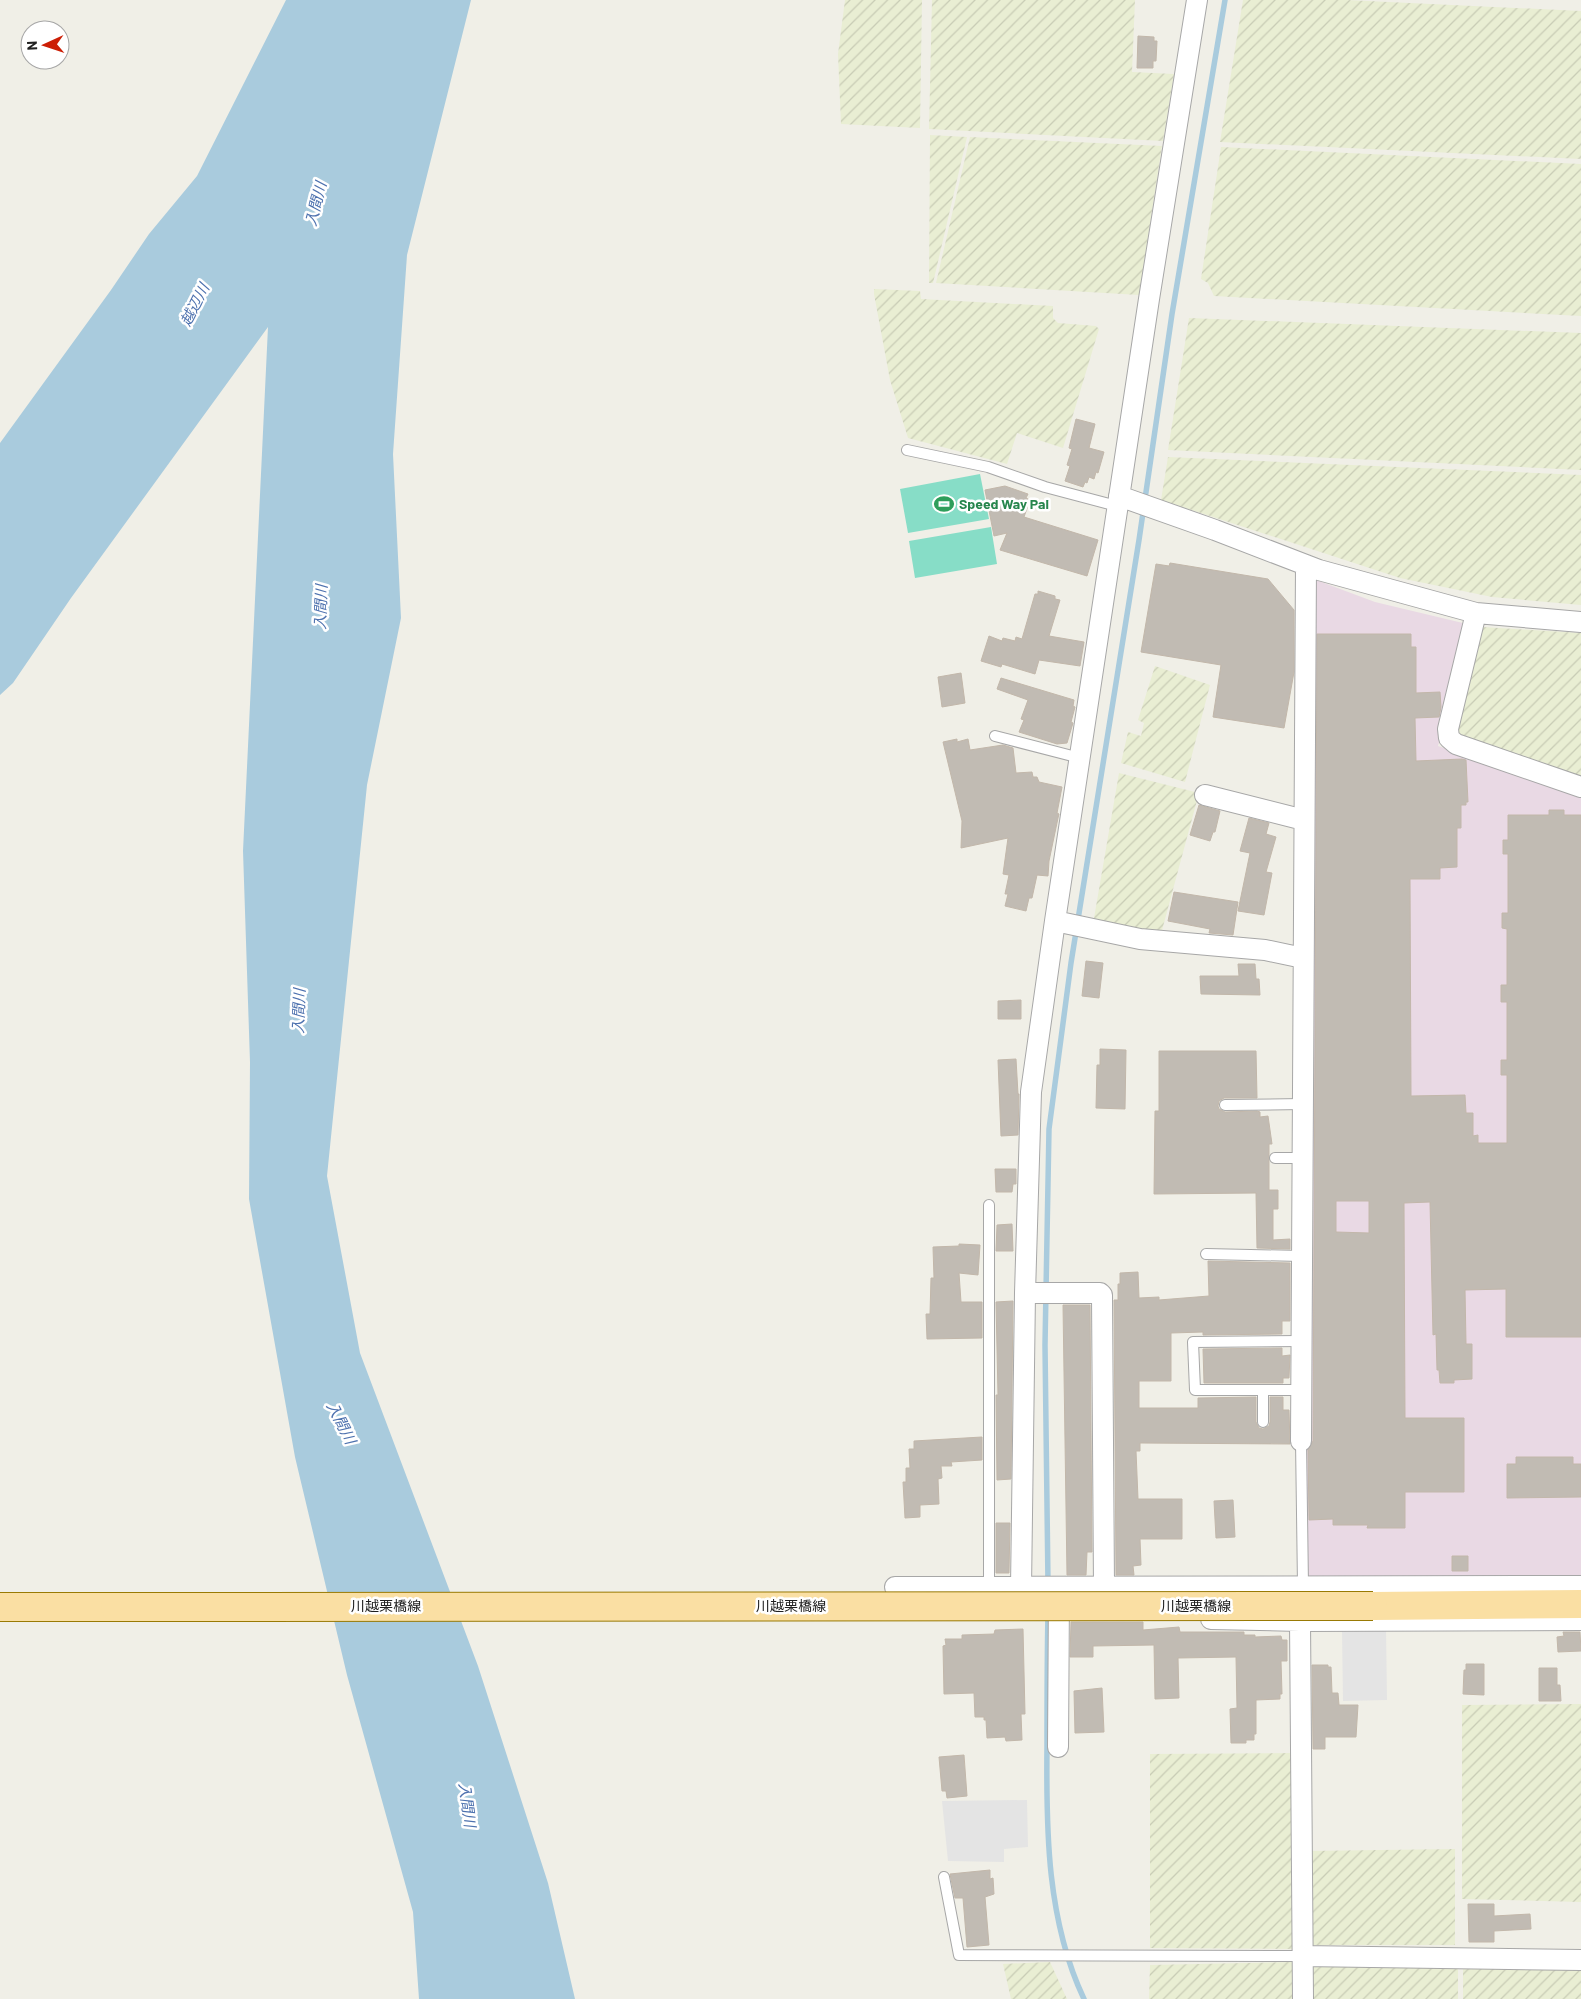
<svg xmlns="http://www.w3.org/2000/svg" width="1581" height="1999" viewBox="0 0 1581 1999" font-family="Barlow,'Noto Sans JP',sans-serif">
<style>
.industrial{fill:#e9d9e4}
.farmland{fill:url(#farmland-furrows)}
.pitch{fill:#87ddc7}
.parking{fill:#e4e4e4}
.water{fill:#a9cbdd}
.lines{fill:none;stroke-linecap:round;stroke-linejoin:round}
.stream{stroke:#a9cbdd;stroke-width:5.5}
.building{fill:#c1bbb3;stroke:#c2b7aa;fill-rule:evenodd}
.lane-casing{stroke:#a7a7a7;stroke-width:12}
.street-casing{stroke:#a7a7a7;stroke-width:22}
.primary-casing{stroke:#997a04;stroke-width:30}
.lane{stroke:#fff;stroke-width:10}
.street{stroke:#fff;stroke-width:20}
.primary{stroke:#fadfa3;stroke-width:28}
.primary-bridge-casing{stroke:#997a04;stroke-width:30;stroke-linecap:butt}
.primary-bridge{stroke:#fadfa3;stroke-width:28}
.labels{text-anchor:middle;stroke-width:5;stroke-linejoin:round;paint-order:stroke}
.leisure-label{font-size:14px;font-weight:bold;fill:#27864d;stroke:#fff;text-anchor:start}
.street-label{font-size:14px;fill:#202020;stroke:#fff}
.water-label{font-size:15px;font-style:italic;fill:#4e72af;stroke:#fff}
</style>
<defs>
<pattern id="farmland-furrows" width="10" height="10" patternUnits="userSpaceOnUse" patternTransform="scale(1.25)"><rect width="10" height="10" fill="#e9eed3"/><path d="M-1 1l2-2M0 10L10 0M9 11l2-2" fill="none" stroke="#c8ccb5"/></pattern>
</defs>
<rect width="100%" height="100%" fill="#f0efe7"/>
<path class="industrial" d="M 1308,577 L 1375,602 L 1467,624 L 1468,629 L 1438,746 L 1581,793 L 1581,1581 L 1307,1581 L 1305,1397 Z"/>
<path class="farmland" d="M 845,0 L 922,0 L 920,128 L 841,124 L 838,54 Z
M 932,0 L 1135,0 L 1132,72 L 1174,74 L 1163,141 L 929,129 Z
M 1243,0 L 1346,0 L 1581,11 L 1581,159 L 1220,142 Z
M 930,135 L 967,137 L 933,283 L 929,283 Z
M 970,137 L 1162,146 L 1139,295 L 936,283 Z
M 1221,147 L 1581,164 L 1581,316 L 1214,296 L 1208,283 L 1201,279 Z
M 874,289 L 920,291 L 921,299 L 1053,306 L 1053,318 L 1058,323 L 1096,326 L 1099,329 L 1063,448 L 1017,433 L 1007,464 L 908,438 L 890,380 L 874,294 Z
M 1189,318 L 1581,333 L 1581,470 L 1168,450 Z
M 1168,457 L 1581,475 L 1581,605 L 1492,597 L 1400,578 L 1161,500 Z
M 1483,627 L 1581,633 L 1581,777 L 1465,743 L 1455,729 L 1478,636 Z
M 1155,666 L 1210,685 L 1185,782 L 1121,763 L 1128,732 L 1141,736 L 1144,723 L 1138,720 Z
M 1119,773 L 1199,793 L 1161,934 L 1093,924 Z
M 1581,1704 L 1581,1902 L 1462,1899 L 1462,1705 Z
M 1295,1753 L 1293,1949 L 1150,1948 L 1150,1754 Z
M 1455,1849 L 1455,1945 L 1309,1945 L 1307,1851 Z
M 1050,1962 L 1067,1999 L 1011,1999 L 1003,1964 Z
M 1293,1962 L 1293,1999 L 1149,1999 L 1150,1965 Z
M 1315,1964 L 1458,1965 L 1458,1999 L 1308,1999 L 1308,1972 Z
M 1581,1965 L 1581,1999 L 1463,1999 L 1463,1966 Z"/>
<path class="pitch" d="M 980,474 L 989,519 L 908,533 L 900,489 Z
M 991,527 L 997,564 L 915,578 L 909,541 Z"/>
<path class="parking" d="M 1386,1628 L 1387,1700 L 1343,1701 L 1342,1630 Z
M 1027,1800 L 1028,1847 L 1004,1849 L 1004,1862 L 948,1861 L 942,1801 Z"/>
<path class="water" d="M 286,0 L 471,0 L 407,255 L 393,454 L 401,618 L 367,785 L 327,1176 L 360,1353 L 478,1666 L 548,1883 L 575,1999 L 419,1999 L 413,1912 L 347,1675 L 295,1457 L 249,1199 L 250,1062 L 243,851 L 268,327 L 71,598 L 13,683 L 0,695 L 0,443 L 111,290 L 149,234 L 197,176 Z"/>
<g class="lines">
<path class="stream" d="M 1048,1584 L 1045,1345 L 1049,1129 L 1071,963 L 1139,540 L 1172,314 L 1225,0
M 1048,1614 C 1047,1658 1047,1702 1047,1746 C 1046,1831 1047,1921 1084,1999"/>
</g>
<path class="building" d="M 1138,36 L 1154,37 L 1154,41 L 1157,41 L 1156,61 L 1153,61 L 1153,68 L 1137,68 Z
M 1076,419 L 1095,424 L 1089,448 L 1104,452 L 1098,473 L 1096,472 L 1094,479 L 1089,477 L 1087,483 L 1085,482 L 1083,487 L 1065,481 L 1070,466 L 1067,465 L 1072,449 L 1069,448 Z
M 1005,486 L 1028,494 L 1026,498 L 1030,500 L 1024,517 L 1098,540 L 1087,576 L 1000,550 L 1007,533 L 994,536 L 985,490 Z
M 1170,563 L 1268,579 L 1294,610 L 1294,672 L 1284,728 L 1213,717 L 1221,665 L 1141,652 L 1156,564 L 1169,566 Z
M 1038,591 L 1055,596 L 1055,599 L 1060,600 L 1049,636 L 1084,642 L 1080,666 L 1039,660 L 1035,674 L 1002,664 L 1001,667 L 981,661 L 989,636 L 1002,641 L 1003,638 L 1015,641 L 1016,637 L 1022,639 L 1035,594 L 1038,594 Z
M 1317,634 L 1411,634 L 1411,647 L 1416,647 L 1416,693 L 1440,692 L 1441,707 L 1439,717 L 1415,718 L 1416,761 L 1462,759 L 1466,760 L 1468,802 L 1466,802 L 1466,805 L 1461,805 L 1461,828 L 1457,828 L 1457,867 L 1440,868 L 1440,879 L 1410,879 L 1411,1096 L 1465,1095 L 1466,1113 L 1473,1113 L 1473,1136 L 1478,1135 L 1478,1143 L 1507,1143 L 1507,1075 L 1501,1075 L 1501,1060 L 1507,1060 L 1507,1002 L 1501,1002 L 1501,985 L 1507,985 L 1507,929 L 1502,928 L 1502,913 L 1508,913 L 1508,854 L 1503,854 L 1503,840 L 1508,840 L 1508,815 L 1549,815 L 1549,810 L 1564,810 L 1564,815 L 1581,815 L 1581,1337 L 1506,1337 L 1506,1289 L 1465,1290 L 1466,1344 L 1472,1344 L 1472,1379 L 1454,1380 L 1454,1383 L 1440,1383 L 1439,1370 L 1437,1370 L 1436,1334 L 1433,1335 L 1430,1202 L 1404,1203 L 1405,1418 L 1464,1418 L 1464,1492 L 1405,1492 L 1405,1528 L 1367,1528 L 1368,1525 L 1333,1525 L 1333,1519 L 1309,1520 L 1308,1450 L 1313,1441 ZM 1336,1201 L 1369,1201 L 1369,1233 L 1336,1232 Z
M 961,673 L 965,703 L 942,707 L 938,677 Z
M 1001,678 L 1074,700 L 1073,706 L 1075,707 L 1071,722 L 1073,723 L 1067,743 L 1057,744 L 1019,732 L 1024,720 L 1021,719 L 1028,700 L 997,689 Z
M 957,739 L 957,742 L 968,739 L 970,750 L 1003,745 L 1013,748 L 1016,773 L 1032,772 L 1033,777 L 1037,777 L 1039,782 L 1062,787 L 1057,813 L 1059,814 L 1058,818 L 1049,861 L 1048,876 L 1037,875 L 1032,898 L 1029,898 L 1026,911 L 1005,906 L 1008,894 L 1005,894 L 1009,875 L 1003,874 L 1008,838 L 961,848 L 962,821 L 943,742 Z
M 1199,805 L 1220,811 L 1215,832 L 1213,832 L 1210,841 L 1190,835 Z
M 1249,818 L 1269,823 L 1266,834 L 1276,837 L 1266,872 L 1272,873 L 1264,915 L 1238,911 L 1250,853 L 1240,851 Z
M 1174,892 L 1238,902 L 1233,935 L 1209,933 L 1210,929 L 1168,921 Z
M 1086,961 L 1103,963 L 1099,998 L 1082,996 Z
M 1238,964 L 1255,964 L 1256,979 L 1259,979 L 1260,995 L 1201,994 L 1200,976 L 1239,976 Z
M 1021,1000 L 1021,1019 L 998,1019 L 998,1001 Z
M 1100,1049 L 1126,1050 L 1125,1109 L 1096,1108 L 1097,1065 L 1100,1065 Z
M 1159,1051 L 1256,1051 L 1257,1098 L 1224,1098 L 1219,1101 L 1218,1106 L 1219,1109 L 1225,1112 L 1257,1111 L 1260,1112 L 1260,1117 L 1268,1116 L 1272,1144 L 1269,1144 L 1269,1190 L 1278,1190 L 1278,1209 L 1273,1209 L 1273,1240 L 1290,1239 L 1290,1249 L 1257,1248 L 1256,1193 L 1154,1194 L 1155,1111 L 1159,1111 Z
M 1016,1059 L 1018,1094 L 1019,1094 L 1018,1135 L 1001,1136 L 998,1060 Z
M 995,1169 L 1016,1169 L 1016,1184 L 1013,1184 L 1012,1192 L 996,1192 Z
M 1012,1224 L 1013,1251 L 996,1251 L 997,1225 Z
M 959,1244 L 980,1245 L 978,1275 L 959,1273 L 961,1302 L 982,1302 L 982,1338 L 927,1339 L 926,1314 L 930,1314 L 931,1278 L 934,1278 L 933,1247 L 959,1246 Z
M 1208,1261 L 1290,1263 L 1290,1321 L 1282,1321 L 1282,1334 L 1203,1335 L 1203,1332 L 1171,1333 L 1171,1381 L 1139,1381 L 1139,1408 L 1198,1408 L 1198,1398 L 1256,1397 L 1256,1422 L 1259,1428 L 1263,1429 L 1269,1426 L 1270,1422 L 1270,1397 L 1283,1397 L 1283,1410 L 1289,1410 L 1290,1444 L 1140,1443 L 1140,1451 L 1136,1451 L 1138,1499 L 1182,1499 L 1182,1539 L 1140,1539 L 1141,1565 L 1133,1566 L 1134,1575 L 1116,1575 L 1114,1300 L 1118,1300 L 1118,1284 L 1120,1284 L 1120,1273 L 1138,1272 L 1139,1298 L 1159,1297 L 1159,1300 L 1209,1296 Z
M 1013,1301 L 1011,1479 L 997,1480 L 996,1395 L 998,1395 L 996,1302 Z
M 1063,1305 L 1090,1305 L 1092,1552 L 1087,1552 L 1086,1575 L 1067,1575 Z
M 1282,1348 L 1282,1356 L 1290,1355 L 1289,1378 L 1283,1378 L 1283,1383 L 1204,1383 L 1203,1349 Z
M 982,1437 L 982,1460 L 951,1462 L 952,1466 L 941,1466 L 942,1478 L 938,1479 L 939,1504 L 920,1505 L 920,1517 L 905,1518 L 903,1482 L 906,1482 L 906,1468 L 910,1468 L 909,1449 L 914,1449 L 914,1441 Z
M 1516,1457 L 1573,1457 L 1573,1464 L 1581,1464 L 1581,1497 L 1507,1498 L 1507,1464 L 1516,1464 Z
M 1233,1500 L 1235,1537 L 1216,1538 L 1214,1501 Z
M 996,1523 L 1010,1523 L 1009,1573 L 996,1573 Z
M 1452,1556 L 1468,1556 L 1468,1571 L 1452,1571 Z
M 1071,1622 L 1143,1622 L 1143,1630 L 1179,1627 L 1180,1632 L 1244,1632 L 1244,1635 L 1255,1635 L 1255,1637 L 1281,1636 L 1282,1640 L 1287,1640 L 1287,1661 L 1281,1661 L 1282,1694 L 1280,1694 L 1280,1699 L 1256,1700 L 1256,1734 L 1254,1734 L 1254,1740 L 1246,1740 L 1246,1743 L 1231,1743 L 1230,1709 L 1237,1708 L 1236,1657 L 1178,1658 L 1179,1698 L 1155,1699 L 1154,1645 L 1093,1646 L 1093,1657 L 1070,1657 Z
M 1023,1629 L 1025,1714 L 1021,1714 L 1022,1740 L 1006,1741 L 1005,1737 L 987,1738 L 986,1720 L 984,1720 L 984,1717 L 975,1717 L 974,1693 L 944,1694 L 943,1646 L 946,1645 L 945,1639 L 962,1639 L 962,1635 L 994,1634 L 995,1630 Z
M 1563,1632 L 1580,1632 L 1581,1651 L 1558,1652 L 1557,1637 L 1564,1636 Z
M 1466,1664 L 1484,1664 L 1484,1695 L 1463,1694 L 1464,1670 L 1466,1670 Z
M 1312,1665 L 1328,1665 L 1328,1667 L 1331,1667 L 1332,1693 L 1338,1693 L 1339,1705 L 1358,1705 L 1356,1737 L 1325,1737 L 1325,1749 L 1313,1749 Z
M 1539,1668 L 1557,1668 L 1557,1685 L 1560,1685 L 1561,1701 L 1539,1701 Z
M 1102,1688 L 1104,1732 L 1075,1733 L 1074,1691 Z
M 964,1755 L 967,1796 L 947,1798 L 946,1791 L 942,1791 L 939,1757 Z
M 990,1870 L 990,1879 L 993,1878 L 994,1894 L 985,1897 L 989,1945 L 967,1947 L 963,1898 L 955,1898 L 950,1874 Z
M 1468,1904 L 1494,1904 L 1494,1916 L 1530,1914 L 1531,1929 L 1494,1931 L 1494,1942 L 1469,1942 Z"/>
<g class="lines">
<defs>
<path id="lane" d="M 907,450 L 988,467 L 1045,487 L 1117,506
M 995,736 L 1080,758
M 1225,1105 L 1302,1104
M 1275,1158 L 1302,1158
M 1206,1254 L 1301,1256
M 1263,1390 L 1263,1422
M 1301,1390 L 1195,1390 L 1193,1342 L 1301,1341
M 1301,1441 L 1303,1586
M 989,1587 L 989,1205
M 944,1877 L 959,1955 L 1303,1956"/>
<path id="street" d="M 1119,496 L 1215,530 L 1319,570 L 1476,613 L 1581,622
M 1476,613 L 1448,729 L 1449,738 L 1456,744 L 1581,787
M 1205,795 L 1304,820
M 1055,921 L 1140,939 L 1265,950 L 1303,958
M 1025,1293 L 1100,1293 L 1102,1295 L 1104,1587
M 1301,1441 L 1306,565
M 895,1587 L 1581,1586
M 1021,1588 L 1025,1293 L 1031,1092 L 1055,921 L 1149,299 L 1197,0
M 1211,1619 L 1300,1621 L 1581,1620
M 1300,1621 L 1303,1999
M 1058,1747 L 1059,1592
M 1303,1956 L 1581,1960"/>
<path id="primary" d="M 1373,1606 L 1581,1604
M 0,1607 L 115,1607"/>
</defs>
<use href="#lane" class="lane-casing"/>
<use href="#street" class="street-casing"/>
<use href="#primary" class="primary-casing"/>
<use href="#lane" class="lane"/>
<use href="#street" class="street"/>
<use href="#primary" class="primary"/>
<defs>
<path id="primary-bridge" d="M 115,1607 L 1373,1606"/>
</defs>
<use href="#primary-bridge" class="primary-bridge-casing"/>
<use href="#primary-bridge" class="primary-bridge"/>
</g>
<defs>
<symbol id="stadium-bare" viewBox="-9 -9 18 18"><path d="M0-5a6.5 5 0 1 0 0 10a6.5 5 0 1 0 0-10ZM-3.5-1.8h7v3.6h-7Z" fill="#2e9e5b" stroke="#fff" stroke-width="2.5" paint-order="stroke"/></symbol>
</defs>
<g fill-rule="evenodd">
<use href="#stadium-bare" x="930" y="490" width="28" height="28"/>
</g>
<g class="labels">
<g class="leisure-label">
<text x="959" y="509">Speed Way Pal</text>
</g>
<g class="street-label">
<text x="386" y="1611">川越栗橋線</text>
<text x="791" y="1611">川越栗橋線</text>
<text x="1196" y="1611">川越栗橋線</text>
</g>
<g class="water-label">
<text transform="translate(316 204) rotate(-76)" y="5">入間川</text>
<text transform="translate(195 305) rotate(-63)" y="5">越辺川</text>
<text transform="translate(321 607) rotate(-88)" y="5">入間川</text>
<text transform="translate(299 1011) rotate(-88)" y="5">入間川</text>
<text transform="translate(341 1423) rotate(63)" y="5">入間川</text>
<text transform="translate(467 1805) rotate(82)" y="5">入間川</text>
</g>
</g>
<g transform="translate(45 45) rotate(267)"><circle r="24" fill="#ffffff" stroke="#a6a6a6"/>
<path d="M0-4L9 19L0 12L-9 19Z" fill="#cc1e05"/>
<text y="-8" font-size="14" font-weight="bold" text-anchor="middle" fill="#202020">N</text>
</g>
</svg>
